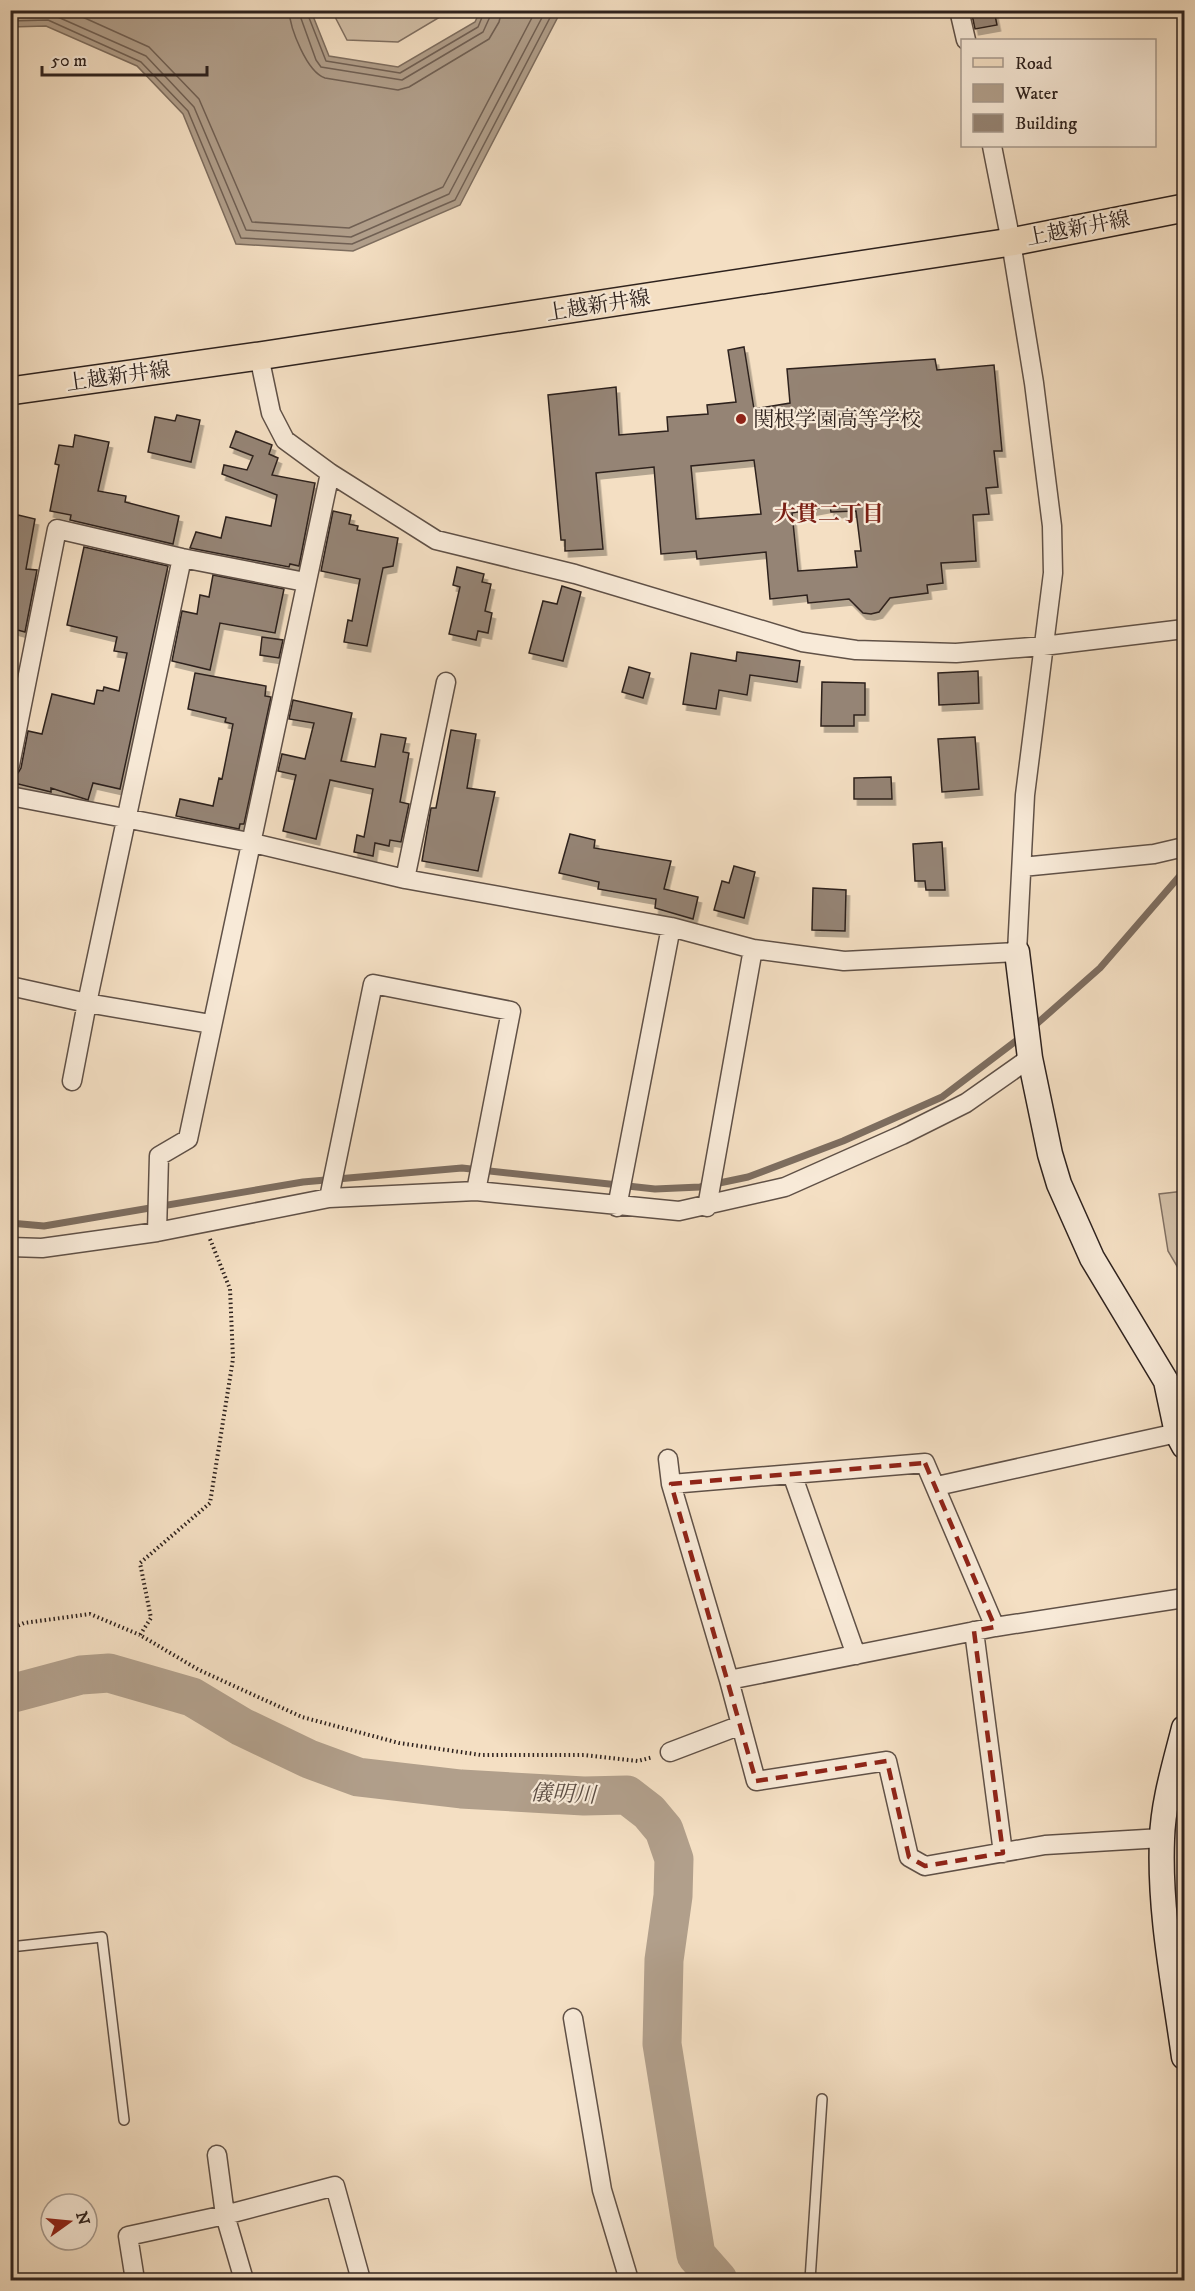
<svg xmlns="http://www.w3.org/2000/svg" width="1195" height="2291" viewBox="0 0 1195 2291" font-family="'IM FELL DW Pica','Noto Serif JP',serif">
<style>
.green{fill:#d2bfa7;stroke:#807062;stroke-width:1.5}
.water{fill:#b19f8b;stroke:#7d6d5f;stroke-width:1.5}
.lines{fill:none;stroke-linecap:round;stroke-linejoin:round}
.shore{stroke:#706054;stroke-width:1.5}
.stream{stroke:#7d6d5f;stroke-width:7}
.river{stroke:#b19f8b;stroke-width:39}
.building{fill:#958474;stroke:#2e221e;stroke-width:1.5;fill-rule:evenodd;filter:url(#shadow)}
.lane-casing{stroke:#605147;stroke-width:12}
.street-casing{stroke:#605147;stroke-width:21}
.secondary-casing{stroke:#2e221e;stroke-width:27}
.primary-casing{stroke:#2e221e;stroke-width:30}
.path{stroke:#2e221e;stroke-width:4;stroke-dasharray:1.5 3;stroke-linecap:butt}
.lane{stroke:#f8ead8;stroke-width:9}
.street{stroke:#f8ead8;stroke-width:18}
.secondary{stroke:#f8ead8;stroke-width:24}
.primary{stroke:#f4dfc3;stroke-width:27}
.marked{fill:none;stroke:#8f2418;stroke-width:4.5;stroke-dasharray:12 8;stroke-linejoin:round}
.poi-dot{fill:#8f2418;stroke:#f8ead8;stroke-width:2}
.labels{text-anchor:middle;stroke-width:4.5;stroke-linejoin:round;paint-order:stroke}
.street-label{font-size:21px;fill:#2e221e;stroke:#f8ead8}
.poi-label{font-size:21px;fill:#2e221e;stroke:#f8ead8;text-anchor:start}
.neighbourhood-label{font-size:22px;font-weight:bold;fill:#7a1f14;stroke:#f8ead8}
.water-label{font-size:22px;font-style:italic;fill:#5c4e44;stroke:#f8ead8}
</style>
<defs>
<filter id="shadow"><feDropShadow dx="3.5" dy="6" stdDeviation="0" flood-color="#0004"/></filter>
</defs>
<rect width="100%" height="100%" fill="#f4dfc3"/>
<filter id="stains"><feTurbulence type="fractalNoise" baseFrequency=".00333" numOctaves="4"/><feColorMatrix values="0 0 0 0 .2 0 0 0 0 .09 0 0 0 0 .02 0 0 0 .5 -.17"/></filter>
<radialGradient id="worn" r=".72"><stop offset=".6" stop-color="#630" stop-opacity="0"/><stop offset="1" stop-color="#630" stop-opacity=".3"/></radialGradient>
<path class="green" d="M 332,11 L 450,11 L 398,42 L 347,40 Z
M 1184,1191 L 1184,1278 L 1168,1251 L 1159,1194 Z"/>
<path class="water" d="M 10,11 L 311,11 L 329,56 L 398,67 L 475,22 L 480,11 L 561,11 L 460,205 L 353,251 L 236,244 L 183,114 L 137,66 L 46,26 L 11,27 Z"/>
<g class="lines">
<path class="shore" d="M 67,10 L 149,47 L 199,99 L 252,222 L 349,228 L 443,187 L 536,10
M 289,10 C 290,29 307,72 325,78 L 398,90 L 409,87 L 489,39 L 499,22 L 502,10
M 298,10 L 316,60 L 321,67 L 402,80 L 483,32 L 493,10
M 306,10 L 326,61 L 400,73 L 478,27 L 485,10
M 10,13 L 51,14 L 146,56 L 194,107 L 246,230 L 351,237 L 449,194 L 546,10
M 10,21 L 48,20 L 141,62 L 188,111 L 241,238 L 352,244 L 455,200 L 554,10"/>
<path class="stream" d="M 1032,1028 L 1100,968 L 1184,871
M 10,1223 L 44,1226 L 303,1182 L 462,1168 L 655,1189 L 700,1187 L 748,1177 L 843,1141 L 942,1097 L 1021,1037"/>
<path class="river" d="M 10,1694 L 81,1675 L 109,1673 L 192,1697 L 242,1727 L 309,1759 L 358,1777 L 461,1789 L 584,1796 L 627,1795 L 649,1812 L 664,1830 L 674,1859 L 673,1896 L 664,1960 L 662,2044 L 696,2255 L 718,2280"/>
</g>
<path class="building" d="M 971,10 L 994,10 L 997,25 L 975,29 Z
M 744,347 L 754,409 L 790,403 L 787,369 L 935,359 L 937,370 L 994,365 L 1002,451 L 994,451 L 998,487 L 986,488 L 989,514 L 973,515 L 976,561 L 941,563 L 943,583 L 927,585 L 928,593 L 890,598 L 879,612 L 871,614 L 863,613 L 849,599 L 808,603 L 807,595 L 770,599 L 766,552 L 697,559 L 696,551 L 661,554 L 654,467 L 596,473 L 603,549 L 565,551 L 565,540 L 561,540 L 548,395 L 616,387 L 619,435 L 668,431 L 667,417 L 708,414 L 707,405 L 736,402 L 728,350 ZM 754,460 L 761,514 L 696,519 L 691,466 ZM 830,506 L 831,512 L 856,511 L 861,551 L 855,551 L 857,567 L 798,571 L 792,513 Z
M 177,415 L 200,420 L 191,462 L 148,452 L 155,417 L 175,421 Z
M 236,431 L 272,445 L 269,454 L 278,458 L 272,475 L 315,483 L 299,566 L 290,564 L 289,567 L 190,548 L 196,532 L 221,538 L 226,517 L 271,526 L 277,495 L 222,474 L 224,465 L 247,470 L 253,456 L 230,447 Z
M 75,435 L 109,442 L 98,491 L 126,496 L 125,502 L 179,516 L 173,544 L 70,520 L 71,515 L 50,511 L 59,465 L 55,464 L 59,445 L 73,447 Z
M 333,511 L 351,515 L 349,524 L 358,526 L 357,530 L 398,538 L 393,566 L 383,568 L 367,646 L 344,642 L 348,620 L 352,621 L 360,579 L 321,571 Z
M 18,515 L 35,519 L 26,569 L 37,570 L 25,632 L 10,628 L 10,555 Z
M 84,547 L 168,566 L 120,789 L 93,783 L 88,800 L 51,788 L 51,792 L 10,782 L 10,776 L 18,773 L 21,768 L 28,731 L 42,734 L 52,694 L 94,704 L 97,690 L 103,691 L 104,687 L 119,691 L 127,653 L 114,651 L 117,637 L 67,625 Z
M 457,567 L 484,574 L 482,582 L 491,584 L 485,611 L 492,613 L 488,633 L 478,631 L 476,640 L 449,634 L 460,587 L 453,585 Z
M 213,575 L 284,589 L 275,633 L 220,623 L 210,670 L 172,661 L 182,611 L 197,614 L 200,595 L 209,597 Z
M 562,586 L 581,592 L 563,661 L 529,653 L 543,601 L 557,604 Z
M 262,637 L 283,640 L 279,658 L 260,655 Z
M 737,652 L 800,661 L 797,682 L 750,675 L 747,695 L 719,690 L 716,709 L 683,704 L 691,653 L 736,661 Z
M 629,667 L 650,673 L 643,698 L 622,692 Z
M 978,671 L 979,703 L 939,705 L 938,673 Z
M 195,673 L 266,686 L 265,696 L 271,697 L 244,824 L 240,824 L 239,829 L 176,816 L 180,799 L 213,806 L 219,778 L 222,779 L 233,724 L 225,722 L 226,718 L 188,709 Z
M 822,682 L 865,683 L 865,715 L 854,715 L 854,726 L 821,726 Z
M 293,700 L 352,713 L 341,761 L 375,767 L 381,734 L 406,738 L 403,752 L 409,753 L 400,802 L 409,804 L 401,842 L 390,840 L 389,846 L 375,843 L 373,856 L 354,852 L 357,835 L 364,837 L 373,789 L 330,780 L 316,839 L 283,831 L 296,775 L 278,771 L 282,754 L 305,759 L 314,723 L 289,719 Z
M 451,730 L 476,734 L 467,788 L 495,792 L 478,871 L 422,861 L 431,808 L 436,808 Z
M 975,737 L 979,789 L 942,792 L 938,739 Z
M 891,777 L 892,799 L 854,799 L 854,778 Z
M 570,834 L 595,840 L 594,848 L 671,861 L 664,889 L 698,897 L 693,919 L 655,908 L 656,899 L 598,889 L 599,882 L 559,873 Z
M 942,842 L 945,890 L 926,890 L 925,881 L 915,881 L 913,844 Z
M 734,866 L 755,872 L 744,918 L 714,910 L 722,881 L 729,883 Z
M 813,888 L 846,890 L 845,931 L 812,930 Z"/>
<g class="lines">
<defs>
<path id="lane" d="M 10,1947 L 102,1937 L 124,2120
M 810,2280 L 822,2099"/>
<path id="street" d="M 959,10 L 966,40
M 259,356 L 271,413 L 285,440 L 330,473 L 436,540 L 575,574 L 802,642 L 856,650 L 956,653 L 1043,646 L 1184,629
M 10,765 L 57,529 L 182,558 L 305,582
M 10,796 L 249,842 L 405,879 L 671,927 L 753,949 L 844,961 L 1017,952 L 1025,795 L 1053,573 L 1052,526 L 1034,383 L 1011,242 L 992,146
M 1022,867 L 1154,854 L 1184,847
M 405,879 L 446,682
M 10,986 L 87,1003 L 211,1024
M 72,1081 L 87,1003 L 182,558
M 329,1198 L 373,984 L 511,1011 L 476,1191
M 617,1207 L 671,927
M 707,1207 L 753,949
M 157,1232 L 159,1156 L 188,1139 L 330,473
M 10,1247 L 42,1248 L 157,1232 L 329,1198 L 476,1191 L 679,1211 L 785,1187 L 902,1135 L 966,1103 L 1030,1058
M 668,1459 L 671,1484
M 792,1474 L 856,1655
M 937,1486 L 1177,1433
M 974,1631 L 1003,1853
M 729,1680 L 671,1484 L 925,1463 L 995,1627
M 670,1752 L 741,1725
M 1162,1838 L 1045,1845 L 925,1866 L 909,1857 L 887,1761 L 756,1781 L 729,1680 L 995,1627 L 1184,1598
M 573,2018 L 602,2190 L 629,2280
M 217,2155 L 225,2215 L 244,2280
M 135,2280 L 128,2236 L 225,2215 L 335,2186 L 361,2280"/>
<path id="secondary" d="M 1017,952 L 1030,1058 L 1050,1154 L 1059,1184 L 1092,1258 L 1166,1381 L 1177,1433 L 1184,1446
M 1184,1728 C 1175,1764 1163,1802 1162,1839 C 1159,1912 1174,1985 1184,2057"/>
<path id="primary" d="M 10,391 L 259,356 L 1011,242 L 1184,208"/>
</defs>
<use href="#lane" class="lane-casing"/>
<use href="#street" class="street-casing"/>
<use href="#secondary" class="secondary-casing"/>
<use href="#primary" class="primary-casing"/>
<path class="path" d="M 210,1239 L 230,1289 L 233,1359 L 210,1503 L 140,1563 L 151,1618 L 140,1635 L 199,1670 L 302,1717 L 399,1743 L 481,1755 L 584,1755 L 638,1761 L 653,1757
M 10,1629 L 24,1623 L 90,1614 L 140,1635"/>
<use href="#lane" class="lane"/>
<use href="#street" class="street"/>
<use href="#secondary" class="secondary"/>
<use href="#primary" class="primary"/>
</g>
<path class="marked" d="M 925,1463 L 995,1627 L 974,1631 L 1003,1853 L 925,1866 L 909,1857 L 887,1761 L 756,1781 L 671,1484 Z"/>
<circle class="poi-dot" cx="741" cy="419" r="6"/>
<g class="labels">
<g class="street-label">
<text transform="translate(1078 228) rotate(-11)" y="7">上越新井線</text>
<text transform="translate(598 305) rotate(-9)" y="7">上越新井線</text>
<text transform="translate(118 376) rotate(-8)" y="7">上越新井線</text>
</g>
<g class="poi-label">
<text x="753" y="426">関根学園高等学校</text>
</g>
<g class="neighbourhood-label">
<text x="829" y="521">大貫二丁目</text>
</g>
<g class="water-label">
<text transform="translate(563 1793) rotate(2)" y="8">儀明川</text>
</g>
</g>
<rect width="1195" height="2291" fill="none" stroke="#f4dfc3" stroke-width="36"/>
<rect x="12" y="12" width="1171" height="2267" fill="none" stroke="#2e221e" stroke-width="3"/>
<rect x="18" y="18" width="1159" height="2255" fill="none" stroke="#2e221e" stroke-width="1.5"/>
<rect x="961" y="39" width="195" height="108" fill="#f8ead8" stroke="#a79a8e" stroke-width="1.5"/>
<rect x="973" y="58" width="30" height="9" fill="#f4dfc3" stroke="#a79a8e" stroke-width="1.5"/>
<text x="1015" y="69" font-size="18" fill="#2e221e">Road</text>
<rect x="973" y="84" width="30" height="18" fill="#b19f8b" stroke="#a79a8e" stroke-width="1.5"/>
<text x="1015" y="99" font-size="18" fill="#2e221e">Water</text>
<rect x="973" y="114" width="30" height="18" fill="#958474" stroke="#a79a8e" stroke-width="1.5"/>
<text x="1015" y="129" font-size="18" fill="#2e221e">Building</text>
<g transform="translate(69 2222) rotate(75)"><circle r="28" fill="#f8ead8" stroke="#a79a8e" stroke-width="1.5"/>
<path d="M0-4.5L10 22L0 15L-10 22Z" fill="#8f2418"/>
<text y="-9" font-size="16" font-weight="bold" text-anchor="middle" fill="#2e221e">N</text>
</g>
<path d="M42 66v9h165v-9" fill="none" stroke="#2e221e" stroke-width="3"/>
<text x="51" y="66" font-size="18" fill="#2e221e" stroke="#f8ead8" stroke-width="4.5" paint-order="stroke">50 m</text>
<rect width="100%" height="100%" filter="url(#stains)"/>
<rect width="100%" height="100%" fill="url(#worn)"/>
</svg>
